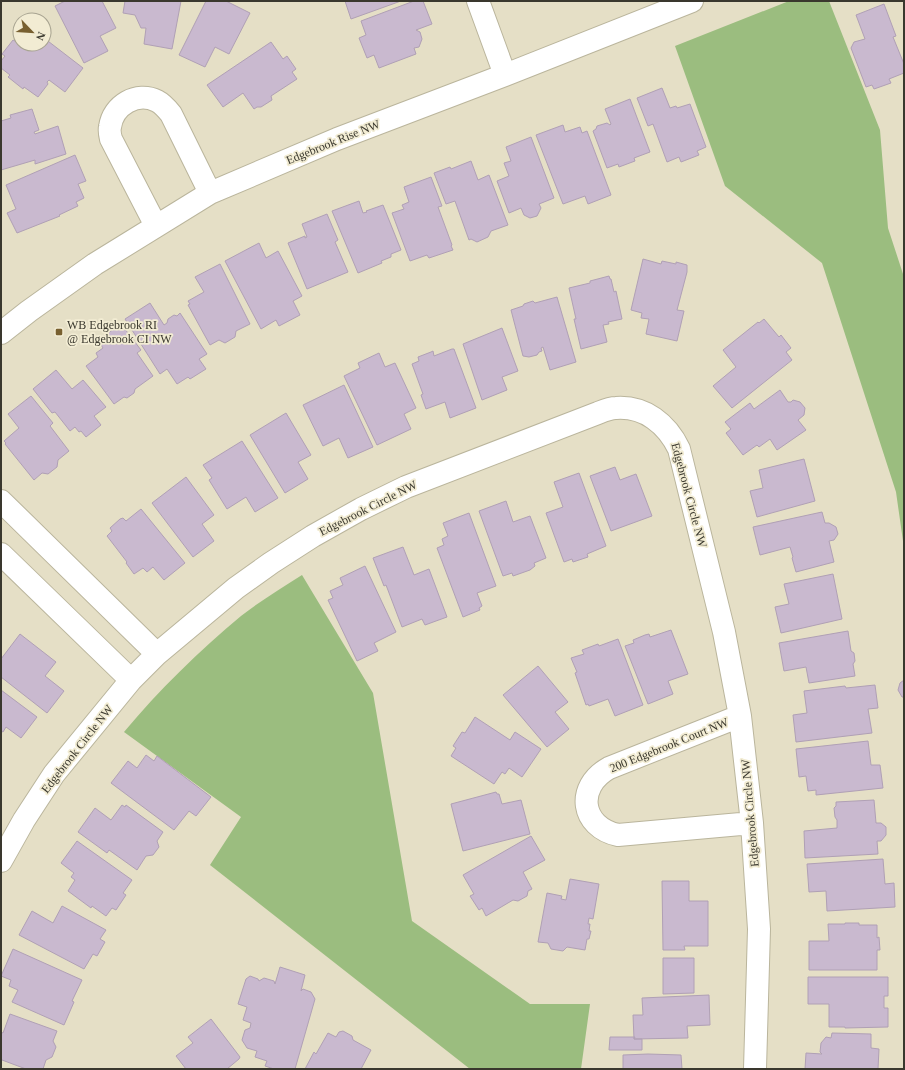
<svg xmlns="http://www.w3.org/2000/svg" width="905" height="1070" viewBox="0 0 905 1070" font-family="'Times New Roman',serif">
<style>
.green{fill:#9bbd7f}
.building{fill:#c9b9cf;stroke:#b0a0b5}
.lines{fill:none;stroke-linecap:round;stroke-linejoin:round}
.minor-casing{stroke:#bab59c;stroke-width:24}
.minor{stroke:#fff;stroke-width:22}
.poi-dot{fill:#786030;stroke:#f2ecd3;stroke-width:1.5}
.labels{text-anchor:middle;stroke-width:3.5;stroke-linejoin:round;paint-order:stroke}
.street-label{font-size:12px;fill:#3a382e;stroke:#f2ecd3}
.poi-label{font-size:12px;fill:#3a382e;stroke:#f2ecd3;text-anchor:start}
</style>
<rect width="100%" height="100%" fill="#e5dfc6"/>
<path class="green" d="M 789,1 L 829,1 L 880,130 L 888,228 L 904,277 L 904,548 L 896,492 L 822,263 L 725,186 L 675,46 Z
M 302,575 L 373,693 L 412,921 L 530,1004 L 590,1004 L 581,1069 L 470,1069 L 210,865 L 241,817 L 124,732 C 159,690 199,651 241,616 C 260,601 282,588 302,575 Z"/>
<path class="building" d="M 65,1 L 102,1 L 116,28 L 100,36 L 108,51 L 84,63 L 55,6 Z
M 125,1 L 181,1 L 172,49 L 144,44 L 146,28 L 141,28 L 135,15 L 123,13 Z
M 206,1 L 226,1 L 250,13 L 229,54 L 215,47 L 205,67 L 179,55 Z
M 345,1 L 401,1 L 351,19 Z
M 414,1 L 423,1 L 432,24 L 416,30 L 420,32 L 422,39 L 419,47 L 414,48 L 416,54 L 379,68 L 374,55 L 367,58 L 359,38 L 366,35 L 361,21 Z
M 884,4 L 896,36 L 893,37 L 904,64 L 904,73 L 889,79 L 891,83 L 874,89 L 872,85 L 866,87 L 851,48 L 854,42 L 865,39 L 856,15 Z
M 20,34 L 20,44 L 44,44 L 44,38 L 83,68 L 65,92 L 49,80 L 47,82 L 48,84 L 38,97 L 24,87 L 23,89 L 8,77 L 10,75 L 1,68 L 1,61 L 5,56 L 2,54 L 13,40 L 15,41 Z
M 271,42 L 283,59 L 287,56 L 296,69 L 292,72 L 297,79 L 271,96 L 272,100 L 261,107 L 257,107 L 254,109 L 243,93 L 223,107 L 207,85 Z
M 662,88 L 670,108 L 676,106 L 677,108 L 690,104 L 706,147 L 697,151 L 699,155 L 681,162 L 679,157 L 667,162 L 653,124 L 648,126 L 637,98 Z
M 630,99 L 650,152 L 634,158 L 635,161 L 619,167 L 618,164 L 607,168 L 593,131 L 596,129 L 597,126 L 607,123 L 610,125 L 611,124 L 605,109 Z
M 32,109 L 39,130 L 34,132 L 35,134 L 58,126 L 66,154 L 35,164 L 35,160 L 1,170 L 1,121 L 11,118 L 10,115 Z
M 563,125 L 565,132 L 580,127 L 582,133 L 587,131 L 611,195 L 588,204 L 585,196 L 563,204 L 536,135 Z
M 531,137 L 554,198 L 539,204 L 541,208 L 537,216 L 530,218 L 524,215 L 521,208 L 509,213 L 497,181 L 509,176 L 504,163 L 511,161 L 506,147 Z
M 75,155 L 86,181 L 78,184 L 84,198 L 76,202 L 78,206 L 59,215 L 60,216 L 17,233 L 7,213 L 16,209 L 6,185 Z
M 471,161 L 478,180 L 489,175 L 508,225 L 491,231 L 488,237 L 477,242 L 471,239 L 469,240 L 455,201 L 446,204 L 434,173 L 450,167 L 451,169 Z
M 431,177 L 442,206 L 438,207 L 452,245 L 451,246 L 453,250 L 429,258 L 427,255 L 410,261 L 392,213 L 404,209 L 402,205 L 409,202 L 404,187 Z
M 359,201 L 363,213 L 367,212 L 366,211 L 383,205 L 401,250 L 391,254 L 391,257 L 381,261 L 382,263 L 358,273 L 332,211 Z
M 327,214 L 338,240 L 335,242 L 348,272 L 307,289 L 288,243 L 305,236 L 305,238 L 307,237 L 302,224 Z
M 259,243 L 266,258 L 278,251 L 302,296 L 293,301 L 300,315 L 279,326 L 276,320 L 261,329 L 225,261 Z
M 643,259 L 661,264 L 662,261 L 676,264 L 676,262 L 687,265 L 687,272 L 677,310 L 684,311 L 677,341 L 646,334 L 649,319 L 641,318 L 642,313 L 631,310 Z
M 220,264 L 250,324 L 236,331 L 235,337 L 225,343 L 219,340 L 210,345 L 188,305 L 190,304 L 188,301 L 204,292 L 195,277 Z
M 609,276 L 610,279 L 611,279 L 614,292 L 616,291 L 622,319 L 608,322 L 609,324 L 603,325 L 607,342 L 581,349 L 574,319 L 576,319 L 569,288 L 590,283 L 590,281 Z
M 557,297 L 576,362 L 550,370 L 543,347 L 541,348 L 542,351 L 539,352 L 537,355 L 529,357 L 523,356 L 511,310 L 523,306 L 524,304 L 533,301 L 535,303 Z
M 150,303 L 164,325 L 167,323 L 168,319 L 174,315 L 177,316 L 180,313 L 207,354 L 199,359 L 206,369 L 190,379 L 188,377 L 177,384 L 167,369 L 160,374 L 125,319 Z
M 764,319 L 779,337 L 781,335 L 791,348 L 786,352 L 792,360 L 732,408 L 713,386 L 736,367 L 723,350 L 758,322 L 759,323 Z
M 121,324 L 141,350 L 137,353 L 153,376 L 135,389 L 134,393 L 127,398 L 124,397 L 114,404 L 86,366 L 98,357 L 96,353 L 103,348 L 98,340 Z
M 502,328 L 518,371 L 502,377 L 507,390 L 482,400 L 463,344 Z
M 452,349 L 454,349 L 476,408 L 450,418 L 445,402 L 426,409 L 421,395 L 423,394 L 412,364 L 419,361 L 418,357 L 431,352 L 433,351 L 434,356 Z
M 379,353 L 385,367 L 395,363 L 416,408 L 404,414 L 411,429 L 377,445 L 344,376 L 360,368 L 358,363 Z
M 56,370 L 72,389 L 83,380 L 106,407 L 94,416 L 101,425 L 86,437 L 81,431 L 79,432 L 75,427 L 70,431 L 55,412 L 52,413 L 33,389 Z
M 344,385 L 373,447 L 348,458 L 339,438 L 323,446 L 303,405 Z
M 780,390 L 788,402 L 791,402 L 793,400 L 800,402 L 805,408 L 804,415 L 798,420 L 806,430 L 777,450 L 770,439 L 759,447 L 757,445 L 743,455 L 726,433 L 731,429 L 725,422 L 750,403 L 754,409 Z
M 31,396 L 53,423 L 50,426 L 69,451 L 58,460 L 57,467 L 48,474 L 42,473 L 34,480 L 5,444 L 6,443 L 4,441 L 19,428 L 8,414 Z
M 286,413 L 311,455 L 298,462 L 308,479 L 285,493 L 250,435 Z
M 242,441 L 278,498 L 255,512 L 246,497 L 227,509 L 209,480 L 212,478 L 203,465 Z
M 804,459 L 815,501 L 757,517 L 750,491 L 763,488 L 759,470 Z
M 615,467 L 620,480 L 636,474 L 652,516 L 611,531 L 590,476 Z
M 579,473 L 606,546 L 587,554 L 588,557 L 573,562 L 572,559 L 564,562 L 546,513 L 563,507 L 554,482 Z
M 186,477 L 214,515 L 202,524 L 214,541 L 193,557 L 152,503 Z
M 506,501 L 513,522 L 530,516 L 546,558 L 534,563 L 535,566 L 530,570 L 513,576 L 512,573 L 503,576 L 479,511 Z
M 141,509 L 185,563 L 164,580 L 153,567 L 147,572 L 143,568 L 134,574 L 126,563 L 127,562 L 107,536 L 112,531 L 110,528 L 120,519 L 123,518 L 126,521 Z
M 822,512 L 825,523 L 829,523 L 836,527 L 838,534 L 834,540 L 829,541 L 834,562 L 796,572 L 792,558 L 793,557 L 790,547 L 760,555 L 753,527 Z
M 469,513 L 496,586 L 477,593 L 482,606 L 479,608 L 480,610 L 463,617 L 437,548 L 444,545 L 442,539 L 448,536 L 443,523 Z
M 403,547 L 414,575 L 429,569 L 447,617 L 425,625 L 422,619 L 402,627 L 386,585 L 384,586 L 373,558 Z
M 365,566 L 396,632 L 374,643 L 378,651 L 357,661 L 328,600 L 333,598 L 330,591 L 343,585 L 340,578 Z
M 833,574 L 842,619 L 781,633 L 775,607 L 789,604 L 784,584 Z
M 671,630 L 688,674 L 668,681 L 673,694 L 648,704 L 625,646 L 634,643 L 633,640 L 645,635 L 649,634 L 650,637 Z
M 848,631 L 851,651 L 854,653 L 855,661 L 853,664 L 855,676 L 809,683 L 806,667 L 784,671 L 779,643 Z
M 20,634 L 56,662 L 45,676 L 64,691 L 47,713 L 1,677 L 1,659 Z
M 618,639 L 643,705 L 615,716 L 608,699 L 589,706 L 588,704 L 586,705 L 575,673 L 577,672 L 571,658 L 584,654 L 582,650 L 598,644 L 599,646 Z
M 538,666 L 568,702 L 555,712 L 569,729 L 547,747 L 503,695 Z
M 904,680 L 904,697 L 902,697 L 898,690 L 900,683 Z
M 875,685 L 878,708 L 868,709 L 872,733 L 796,742 L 793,715 L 807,713 L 804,691 L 845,686 L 846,688 Z
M 1,690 L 37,717 L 21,738 L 6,727 L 3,732 L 1,731 Z
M 475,717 L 510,740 L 515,732 L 541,749 L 522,777 L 509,768 L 505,774 L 502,772 L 494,784 L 451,756 L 456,748 L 453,746 L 462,732 L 465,733 Z
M 868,741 L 871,765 L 880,765 L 883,788 L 816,795 L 816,790 L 808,791 L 806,776 L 799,777 L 796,749 Z
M 146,755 L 154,761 L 157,756 L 211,797 L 196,816 L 189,811 L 174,830 L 111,783 L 128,761 L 137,768 Z
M 496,792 L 497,794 L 499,794 L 502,804 L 521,800 L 530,834 L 463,851 L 451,804 Z
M 874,800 L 876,823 L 881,823 L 886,827 L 886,835 L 881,841 L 877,841 L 878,854 L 805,858 L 804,831 L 837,828 L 837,820 L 835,817 L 834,808 L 836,806 L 836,802 Z
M 122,805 L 125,807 L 126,805 L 163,832 L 157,841 L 159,847 L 153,855 L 146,856 L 137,870 L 109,850 L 107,853 L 78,832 L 95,808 L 111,820 Z
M 531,836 L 545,860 L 523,872 L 532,889 L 528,891 L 527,896 L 518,901 L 513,900 L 486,916 L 482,908 L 479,910 L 470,896 L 474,894 L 463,875 Z
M 77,841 L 132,880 L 123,893 L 126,895 L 116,910 L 112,908 L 106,916 L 92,906 L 91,908 L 68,891 L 75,880 L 71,877 L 74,873 L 61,863 Z
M 883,859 L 885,884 L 894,883 L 895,907 L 827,911 L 826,891 L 809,892 L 807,864 Z
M 570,879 L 599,884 L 593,919 L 589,918 L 588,924 L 590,924 L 589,931 L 591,931 L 589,939 L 587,939 L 585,950 L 567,947 L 563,951 L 551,949 L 548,943 L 538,942 L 547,893 L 562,896 L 561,899 L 566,900 Z
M 662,881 L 689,881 L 689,901 L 708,901 L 708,946 L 684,946 L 685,950 L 663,950 Z
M 62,906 L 106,930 L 100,939 L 105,942 L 97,956 L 93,954 L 84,969 L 19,935 L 32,911 L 53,923 Z
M 845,923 L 859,923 L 859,925 L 877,925 L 877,938 L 879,937 L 880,950 L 877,950 L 877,970 L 809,970 L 809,941 L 829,941 L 828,924 L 845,924 Z
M 13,949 L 82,980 L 72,1001 L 74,1002 L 64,1025 L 12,1002 L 18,990 L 9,986 L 11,980 L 1,976 Z
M 663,958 L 694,958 L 694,993 L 663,994 Z
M 280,967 L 305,975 L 301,991 L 303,989 L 311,992 L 315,999 L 295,1069 L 274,1069 L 265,1066 L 267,1061 L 255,1057 L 257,1051 L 247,1048 L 242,1040 L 245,1030 L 250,1028 L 251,1023 L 243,1020 L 247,1007 L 238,1004 L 246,979 L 250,976 L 258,979 L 259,981 L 264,978 L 274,981 L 275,984 Z
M 808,977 L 888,977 L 888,996 L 884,996 L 884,1008 L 888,1008 L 888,1027 L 845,1028 L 845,1027 L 829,1027 L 829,1004 L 808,1004 Z
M 709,995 L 710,1025 L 687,1026 L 688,1038 L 634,1039 L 633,1015 L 643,1015 L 642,998 Z
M 10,1014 L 57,1031 L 53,1041 L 56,1047 L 52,1057 L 46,1060 L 43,1069 L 26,1069 L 2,1060 L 1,1061 L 1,1032 L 3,1033 Z
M 211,1019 L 240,1057 L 239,1059 L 227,1069 L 186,1069 L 176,1056 L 193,1043 L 188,1037 Z
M 343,1031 L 352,1036 L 353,1040 L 371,1050 L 361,1069 L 305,1069 L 314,1052 L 316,1054 L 328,1033 L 336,1037 L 339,1032 Z
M 832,1033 L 871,1034 L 871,1048 L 879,1049 L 878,1069 L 805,1069 L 806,1053 L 822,1054 L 820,1052 L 821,1043 L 826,1037 L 831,1038 Z
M 610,1037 L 635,1037 L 634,1039 L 642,1039 L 642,1050 L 609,1050 Z
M 648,1054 L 681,1055 L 682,1069 L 623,1069 L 623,1055 Z"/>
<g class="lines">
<defs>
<path id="minor" d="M 478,1 L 505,75
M 156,226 L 111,139 C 110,135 109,131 110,127 C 113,105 137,91 157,101 C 163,104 167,109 171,114 L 210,193
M 1,333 L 29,311 L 95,264 L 210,193 L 337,139 L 505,75 L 692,1
M 1,501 L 157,654
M 1,554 L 131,680
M 740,716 L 609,768 C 575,787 581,827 618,835 L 752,823
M 1,861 L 24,820 L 54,774 L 131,680 L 157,654 L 236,588 L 271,563 L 313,536 L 361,509 L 406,487 L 598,413 C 603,411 610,408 616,408 C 645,406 667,424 679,449 L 724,632 L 740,716 L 752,823 L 759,929 L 755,1069"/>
</defs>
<use href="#minor" class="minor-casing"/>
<use href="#minor" class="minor"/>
</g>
<rect class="poi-dot" x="55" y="328" width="8" height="8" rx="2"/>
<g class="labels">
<g class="street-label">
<text transform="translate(333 142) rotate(-22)" y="4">Edgebrook Rise NW</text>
<text transform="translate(689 495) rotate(75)" y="4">Edgebrook Circle NW</text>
<text transform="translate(368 508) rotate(-27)" y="4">Edgebrook Circle NW</text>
<text transform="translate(669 745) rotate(-22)" y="4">200 Edgebrook Court NW</text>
<text transform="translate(77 749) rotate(-52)" y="4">Edgebrook Circle NW</text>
<text transform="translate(750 813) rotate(-95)" y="4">Edgebrook Circle NW</text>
</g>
<g class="poi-label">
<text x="67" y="329">WB Edgebrook RI<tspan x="67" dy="14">@ Edgebrook CI NW</tspan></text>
</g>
</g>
<rect width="905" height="1070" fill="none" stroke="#3a382e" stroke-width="4"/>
<g transform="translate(32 32) rotate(115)"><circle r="19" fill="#f2ecd3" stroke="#a8a491"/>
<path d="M0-3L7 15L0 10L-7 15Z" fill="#786030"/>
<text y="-6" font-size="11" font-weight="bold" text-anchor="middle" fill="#3a382e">N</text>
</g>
</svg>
